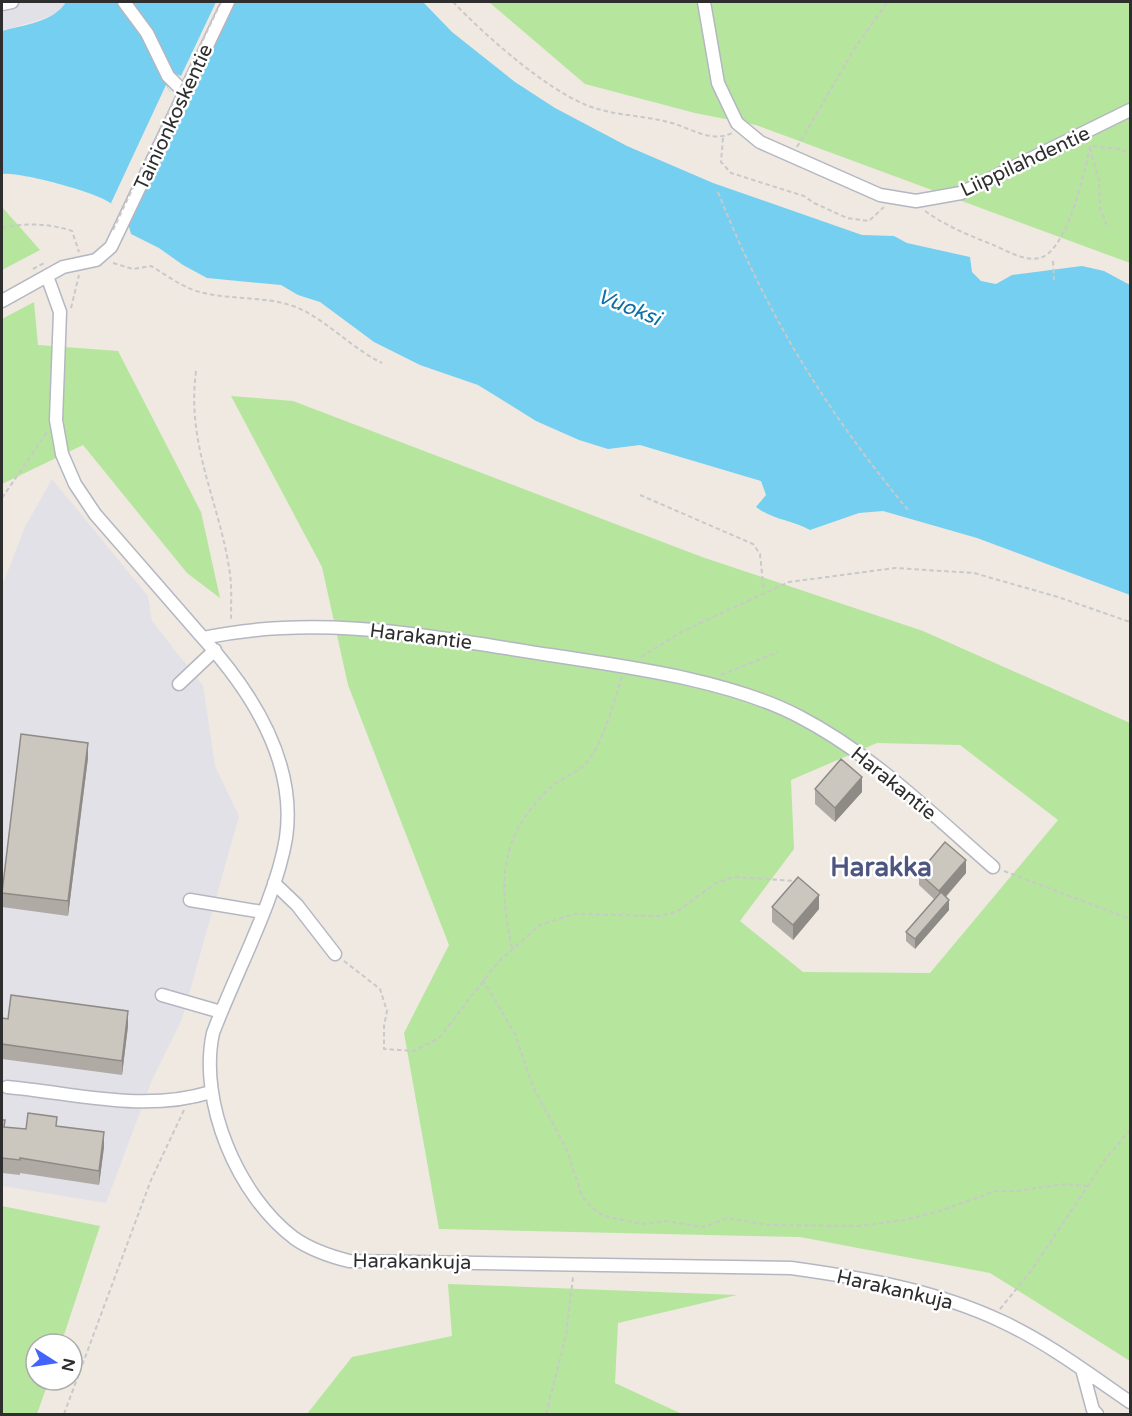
<svg xmlns="http://www.w3.org/2000/svg" width="1132" height="1416" viewBox="0 0 1132 1416" font-family="'Varela Round',sans-serif">
<style>
.industrial{fill:#e3e1e8}
.green{fill:#b6e59e;fill-rule:evenodd}
.water{fill:#75cff0}
.pier{fill:#efe9e1}
.lines{fill:none;stroke-linecap:round;stroke-linejoin:round}
.minor-casing{stroke:#b4b7c1;stroke-width:15}
.path{stroke:#c9c9c9;stroke-width:2;stroke-dasharray:4.5 3;stroke-linecap:butt}
.minor{stroke:#fff;stroke-width:12}
.path-bridge{stroke:#c9c9c9;stroke-width:2;stroke-dasharray:4.5 3;stroke-linecap:butt}
.wall{fill:#afaba4}
.shaded-wall{fill:#8e8b86}
.building{fill:#cbc7bf;stroke:#8e8b86;stroke-width:1.5}
.labels{text-anchor:middle;stroke-width:5;stroke-linejoin:round;paint-order:stroke}
.street-label{font-size:20px;fill:#2e2e2e;stroke:#fff}
.water-label{font-size:21px;font-style:italic;fill:#0d6fa3;stroke:#fff}
.district-label{font-size:26px;font-weight:bold;fill:#4d5680;stroke:#fff}
</style>
<rect width="100%" height="100%" fill="#efe9e1"/>
<path class="industrial" d="M 2,2 L 66,2 L 61,10 L 51,16 L 2,31 Z
M 52,479 L 148,596 L 152,621 L 203,686 L 215,766 L 239,816 L 182,1019 L 152,1080 L 106,1203 L 2,1186 L 2,586 L 25,527 Z"/>
<path class="green" d="M 489,2 L 1130,2 L 1130,263 L 756,125 L 695,113 L 585,84 Z
M 2,207 L 40,250 L 2,270 Z
M 34,302 L 38,345 L 118,351 L 201,512 L 220,598 L 187,573 L 83,445 L 2,484 L 2,319 Z
M 231,396 L 293,401 L 702,557 L 923,631 L 1130,723 L 1130,1361 L 990,1273 L 800,1237 L 439,1229 L 404,1033 L 449,945 L 348,685 L 322,567 ZM 877,743 L 960,745 L 1058,820 L 930,973 L 803,972 L 740,921 L 794,849 L 791,780 Z
M 2,1206 L 100,1226 L 61,1344 L 36,1344 L 36,1380 L 49,1380 L 37,1414 L 2,1414 Z
M 448,1284 L 737,1295 L 618,1323 L 615,1383 L 682,1414 L 307,1414 L 352,1357 L 452,1336 Z"/>
<path class="water" d="M 66,2 L 120,2 L 144,37 L 170,92 L 178,75 L 168,70 L 129,2 L 423,2 L 452,32 L 515,82 L 555,108 L 627,146 L 713,183 L 862,235 L 894,236 L 907,243 L 970,257 L 972,272 L 981,281 L 996,284 L 1012,275 L 1082,266 L 1104,271 L 1130,285 L 1130,595 L 977,538 L 883,511 L 859,513 L 810,530 C 792,520 773,520 756,507 L 766,495 L 761,481 L 640,445 L 608,449 L 579,440 L 536,421 L 478,385 L 420,365 L 374,342 L 320,302 L 298,295 L 281,285 L 207,278 L 183,265 L 159,248 L 131,234 C 128,221 123,213 112,204 C 96,192 21,172 2,174 L 2,31 C 23,25 54,22 66,2 Z"/>
<path class="pier" d="M 216,2 L 234,2 L 127,230 L 124,220 L 111,203 L 166,85 L 170,92 L 178,75 L 181,76 Z"/>
<g class="lines">
<defs>
<path id="minor" d="M 124,2 L 147,33 L 168,76 L 185,93
M 704,2 L 718,83 L 737,123 L 760,142 L 880,195 L 916,201 L 961,193 L 1130,110
M 2,4 L 12,2
M 47,276 L 60,312 L 56,420 L 62,454 L 75,484 L 95,514 L 203,638 C 321,613 433,637 550,655 C 628,667 730,680 800,717 C 873,755 932,814 993,867
M 2,301 L 63,267 L 96,260 L 111,247 L 228,2
M 203,638 C 251,691 297,762 286,838 C 276,899 235,974 213,1033 C 198,1102 238,1196 294,1238 C 311,1250 329,1256 349,1261 L 791,1268 C 863,1278 936,1290 1003,1322 C 1048,1343 1089,1374 1130,1402
M 179,684 L 215,650
M 274,883 L 297,905 L 335,954
M 190,900 L 262,912
M 162,995 L 221,1012
M 7,1087 C 75,1093 143,1113 211,1092
M 1082,1369 L 1093,1410 L 1097,1414"/>
</defs>
<use href="#minor" class="minor-casing"/>
<path class="path" d="M 453,2 C 486,36 543,87 586,105 C 613,116 644,115 672,123 C 692,129 712,143 732,133
M 723,138 L 721,162 L 731,173 L 804,196 L 814,203 L 847,218 L 869,221 L 884,207
M 797,147 L 855,48 L 887,2
M 1090,148 L 1099,181 L 1100,208 L 1108,228
M 718,192 C 767,315 824,408 908,510
M 925,211 C 946,226 968,235 991,244 C 1006,250 1024,262 1040,258 C 1067,251 1085,171 1090,146 L 1121,149 L 1130,154
M 2,228 C 25,223 49,223 72,231 L 79,252
M 1053,261 L 1054,280
M 113,263 L 133,269 L 151,266 C 168,276 184,289 204,293 C 234,300 266,296 296,307 C 327,320 351,348 382,363
M 33,269 L 44,263
M 71,308 L 79,275
M 196,371 C 186,446 220,502 230,574 C 232,589 231,605 231,620
M 640,495 L 753,544 L 760,554 L 764,592
M 2,498 L 47,432
M 641,657 L 683,631 L 789,582 L 895,568 L 974,573 L 1058,597 L 1130,622
M 721,675 L 778,652
M 1004,871 L 1130,919
M 512,948 C 498,884 499,835 550,788 C 561,778 577,773 587,762 C 604,742 613,702 622,677
M 344,961 L 380,989 L 387,1011 L 384,1026 L 384,1049 L 414,1051 L 439,1038 L 498,962 L 540,925 L 574,914 L 659,916 L 676,912 L 716,883 L 734,877 L 796,881
M 483,980 L 515,1034 L 533,1087 L 566,1148 L 582,1196 L 592,1208 L 604,1216 L 642,1224 L 665,1221 L 704,1227 L 728,1218 L 768,1225 L 860,1226 L 904,1220 L 940,1211 L 996,1191 L 1016,1191 L 1066,1184 L 1087,1186
M 1000,1309 L 1031,1271 L 1107,1157 L 1130,1130
M 64,1414 L 151,1180 L 184,1110
M 546,1414 L 566,1335 L 573,1277"/>
<use href="#minor" class="minor"/>
<path class="path-bridge" d="M 113,230 L 221,2"/>
</g>
<path class="wall" d="M 88,758 L 68,916 L 2,907 L 2,887 Z
M 815,789 L 862,792 L 835,822 L 815,804 Z
M 919,873 L 966,873 L 946,897 L 949,910 L 915,949 L 906,941 L 906,932 L 934,899 L 919,885 Z
M 772,907 L 819,909 L 793,940 L 772,922 Z
M 2,1018 L 128,1026 L 122,1075 L 2,1059 Z
M 2,1120 L 5,1127 L 26,1129 L 57,1126 L 104,1147 L 99,1185 L 20,1173 L 20,1175 L 2,1173 Z"/>
<path class="shaded-wall" d="M 88,743 L 88,758 L 68,916 L 68,901 Z
M 862,777 L 862,792 L 835,822 L 835,808 Z
M 966,860 L 966,873 L 939,904 L 939,891 Z
M 819,895 L 819,909 L 793,940 L 793,925 Z
M 949,900 L 949,910 L 915,949 L 915,939 Z
M 128,1011 L 128,1026 L 122,1075 L 122,1061 Z
M 104,1132 L 104,1147 L 99,1185 L 99,1171 Z"/>
<path class="building" d="M 21,734 L 88,743 L 68,901 L 2,893 Z
M 841,759 L 862,777 L 835,808 L 815,789 Z
M 945,842 L 966,860 L 939,891 L 919,873 Z
M 798,877 L 819,895 L 793,925 L 772,907 Z
M 941,892 L 949,900 L 915,939 L 906,932 Z
M 11,995 L 128,1011 L 122,1061 L 2,1044 L 2,1018 L 8,1019 Z
M 28,1113 L 57,1117 L 56,1126 L 104,1132 L 99,1171 L 20,1158 L 20,1160 L 2,1158 L 2,1120 L 5,1120 L 4,1127 L 26,1129 Z"/>
<g class="labels">
<g class="street-label">
<text transform="translate(173 117) rotate(-65)" y="7">Tainionkoskentie</text>
<text transform="translate(1025 161) rotate(-25)" y="7">Liippilahdentie</text>
<text transform="translate(421 636) rotate(7)" y="7">Harakantie</text>
<text transform="translate(894 783) rotate(39)" y="7">Harakantie</text>
<text transform="translate(412 1261) rotate(1)" y="7">Harakankuja</text>
<text transform="translate(895 1289) rotate(13)" y="7">Harakankuja</text>
</g>
<g class="water-label">
<text transform="translate(629 307) rotate(22)" y="7">Vuoksi</text>
</g>
<g class="district-label">
<text x="881" y="876">Harakka</text>
</g>
</g>
<rect width="1132" height="1416" fill="none" stroke="#2e2e2e" stroke-width="6"/>
<g transform="translate(54 1362) rotate(102)"><circle r="28" fill="#ffffff" stroke="#ababab" stroke-width="1.5"/>
<path d="M0-4.5L10 22L0 15L-10 22Z" fill="#4264fb"/>
<text y="-9" font-size="16" font-weight="bold" text-anchor="middle" fill="#2e2e2e">N</text>
</g>
</svg>
